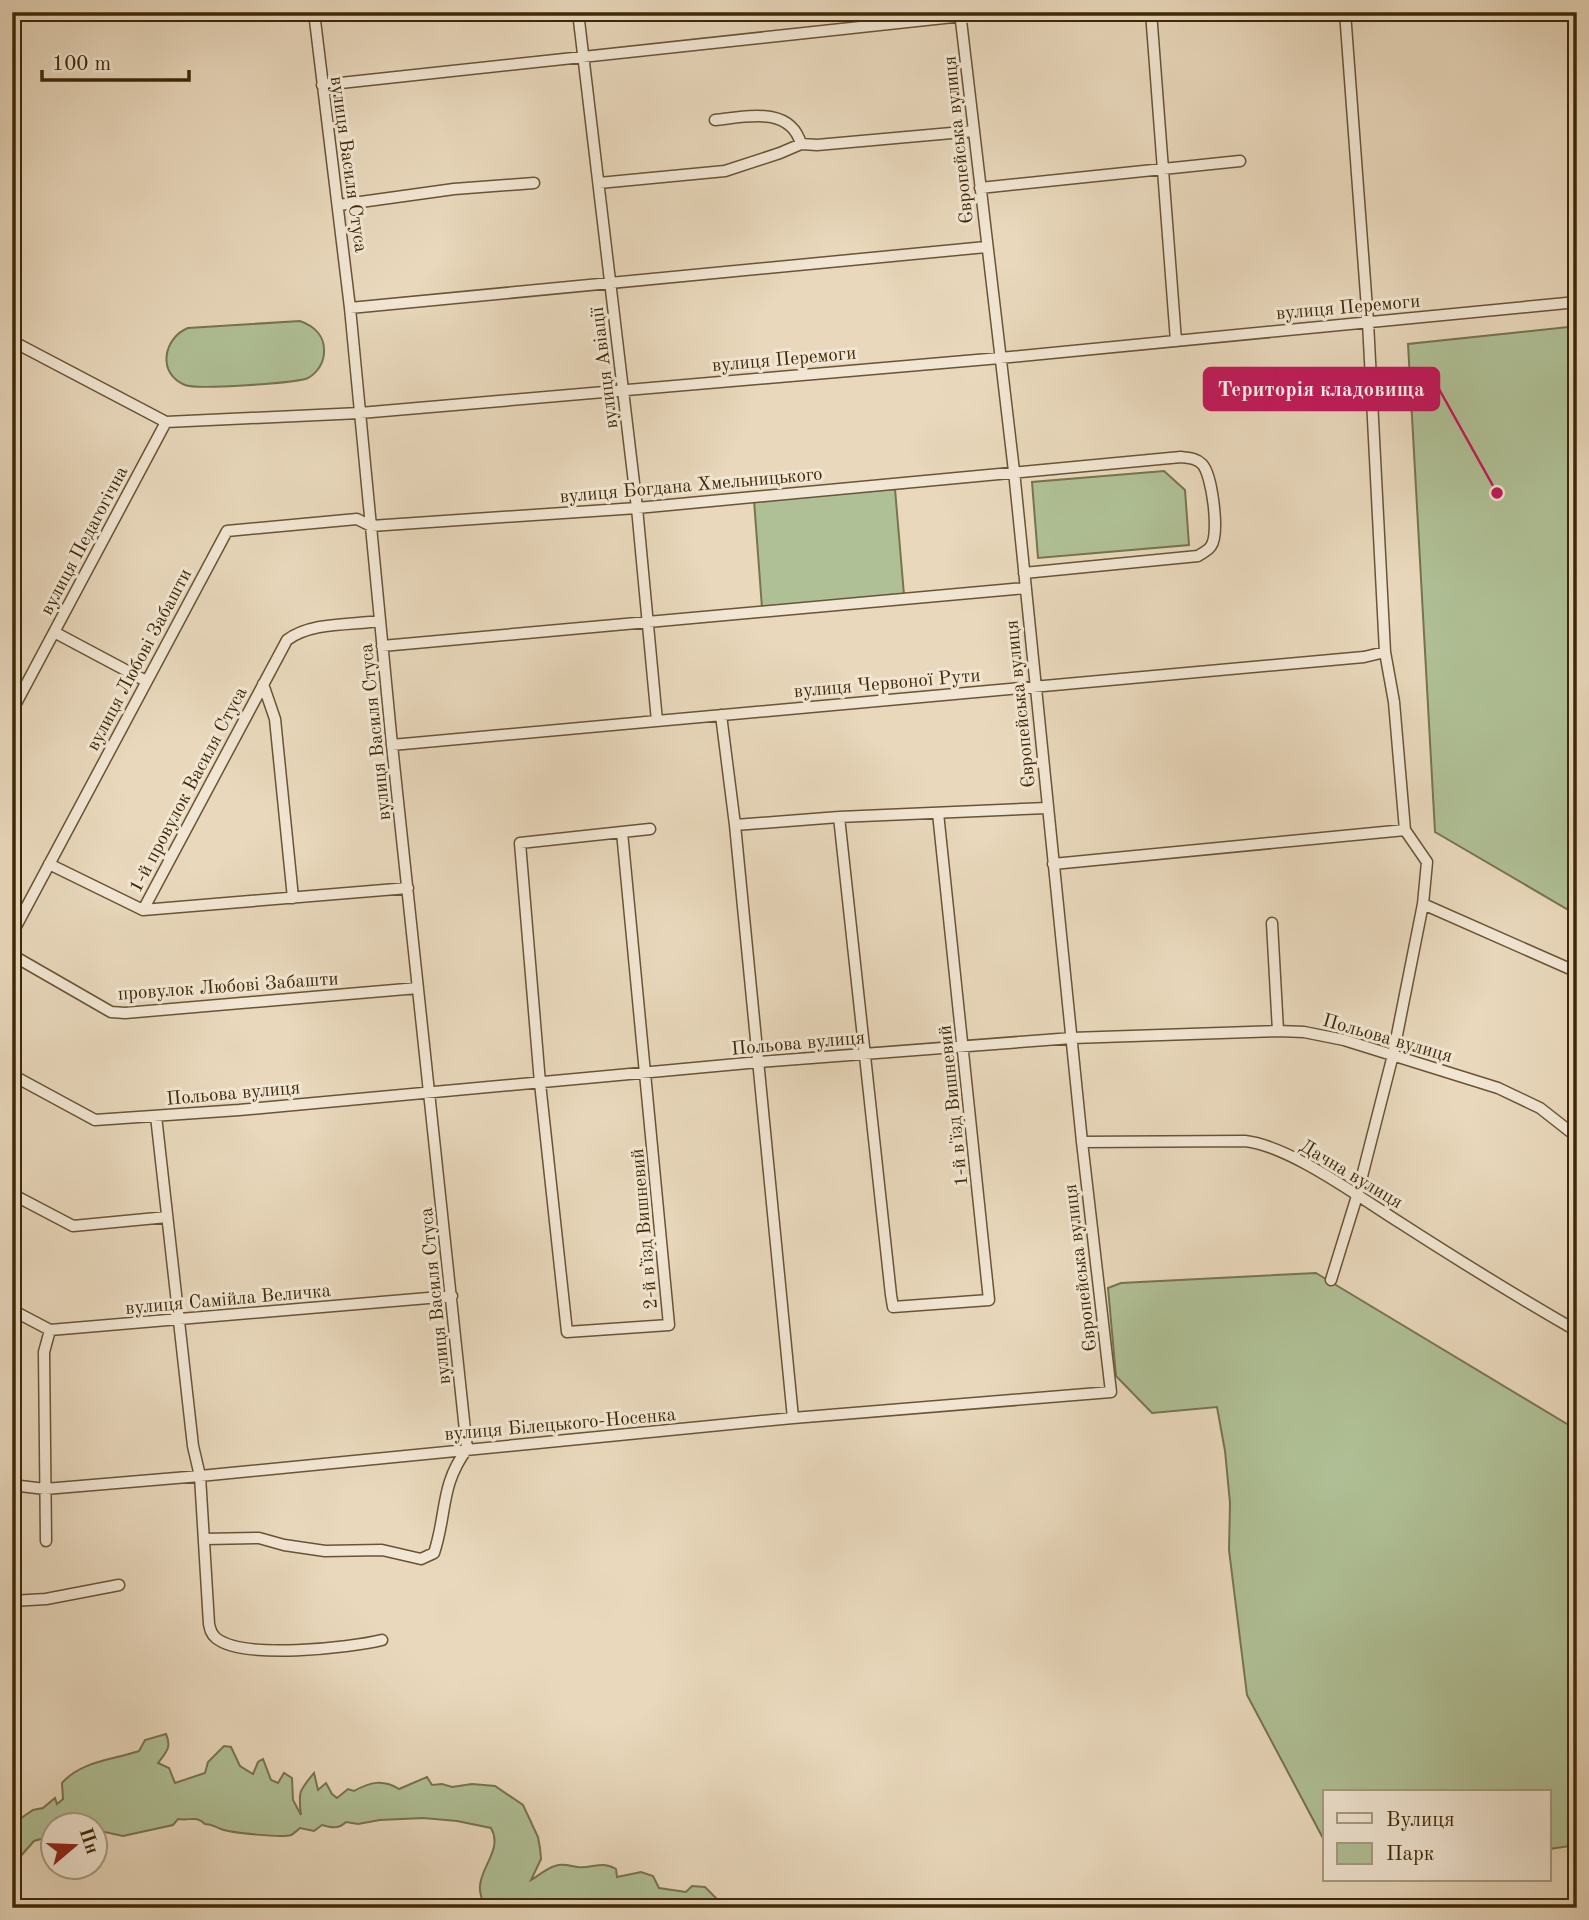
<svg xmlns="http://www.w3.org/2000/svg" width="1589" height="1920" viewBox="0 0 1589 1920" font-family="'Old Standard TT',serif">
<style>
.green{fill:#b0c096;stroke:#77744e;stroke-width:2}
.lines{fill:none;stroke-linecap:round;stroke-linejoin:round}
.minor-casing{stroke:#695434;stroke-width:13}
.minor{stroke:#f1e6d3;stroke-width:10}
.labels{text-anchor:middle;stroke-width:6;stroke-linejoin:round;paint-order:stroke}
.street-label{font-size:19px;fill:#3e2806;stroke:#f1e6d3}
.leader{fill:none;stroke:#c2185b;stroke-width:2.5}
.callout-dot{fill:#c2185b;stroke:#f1e6d3;stroke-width:2.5}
.callout{fill:#c2185b;stroke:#c2185b;stroke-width:2.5}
.callout-label{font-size:21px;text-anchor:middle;font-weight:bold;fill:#fff}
</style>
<rect width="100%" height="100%" fill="#e9d8bc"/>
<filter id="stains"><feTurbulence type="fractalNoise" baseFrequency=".00286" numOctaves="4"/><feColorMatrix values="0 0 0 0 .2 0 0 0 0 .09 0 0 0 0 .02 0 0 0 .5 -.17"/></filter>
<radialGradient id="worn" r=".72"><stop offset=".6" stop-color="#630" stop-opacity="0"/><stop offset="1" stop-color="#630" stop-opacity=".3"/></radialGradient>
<path class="green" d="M 300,321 C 314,326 325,336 324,352 C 324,363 317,373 308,378 C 297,383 196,390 185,385 C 157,374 163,338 188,328 Z
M 1577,326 L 1577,915 L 1435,832 L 1408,344 Z
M 1164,471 L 1185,490 L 1189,545 L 1038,558 L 1032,482 Z
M 895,489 L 904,595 L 762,608 L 754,500 Z
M 1316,1273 L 1577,1430 L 1577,1845 L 1549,1849 L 1549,1792 L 1325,1792 L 1325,1842 L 1247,1695 L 1229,1550 L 1230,1503 L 1225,1451 L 1217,1407 L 1152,1413 L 1116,1376 L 1108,1288 L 1121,1283 Z
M 166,1734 C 172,1748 166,1752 158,1763 L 169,1768 L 175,1783 L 205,1773 L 208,1762 L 224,1746 L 231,1747 L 240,1766 L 253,1774 L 258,1762 L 263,1759 L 271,1780 L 278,1783 L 284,1773 L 292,1778 L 293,1800 L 301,1815 C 298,1792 299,1791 314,1773 L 318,1790 L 326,1783 L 332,1794 L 337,1798 L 348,1789 L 354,1791 C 370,1782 383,1779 399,1789 L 427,1777 L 432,1785 L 442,1784 L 452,1787 L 472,1784 L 495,1786 L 523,1805 L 538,1837 L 540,1848 L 541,1859 L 531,1880 C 538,1876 547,1868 555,1866 C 563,1863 570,1866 577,1867 C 592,1869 602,1860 616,1869 L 617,1877 L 641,1872 L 653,1876 L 659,1888 L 686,1892 L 692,1886 L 705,1887 L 716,1898 L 694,1906 L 696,1908 L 632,1908 L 616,1902 L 591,1902 L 568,1903 L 559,1908 L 485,1908 C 483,1901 479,1894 480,1886 C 481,1866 503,1849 491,1828 L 457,1821 L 423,1818 L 380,1820 L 358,1824 L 346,1822 C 339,1829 332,1828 322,1825 L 314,1831 L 300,1828 C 299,1829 292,1835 291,1835 C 283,1838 231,1833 221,1829 C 215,1827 213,1824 205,1824 C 196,1815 190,1821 178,1819 L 173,1825 L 123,1836 L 95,1830 L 94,1826 L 52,1826 L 52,1836 L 34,1841 L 12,1866 L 12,1818 L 14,1823 L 33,1810 L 43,1808 L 55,1798 L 57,1804 L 63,1799 L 62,1783 C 81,1761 113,1760 139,1751 L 145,1740 Z"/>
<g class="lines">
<defs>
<path id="minor" d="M 578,12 L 637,508 L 657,721
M 1151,12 L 1176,341
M 322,85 L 1000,12
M 715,120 C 745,117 790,105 801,144
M 599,183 L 725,171 L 780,153 L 801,144 L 817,145 L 974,131
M 980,188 L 1240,161
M 339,205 L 454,189 L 534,183
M 350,308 L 986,247
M 12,341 L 166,422 L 360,413 L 1000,358 L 1577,302
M 54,632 L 146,681
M 382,646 L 1025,588
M 263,684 L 275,719 L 293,898
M 12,711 L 166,422
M 721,715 L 735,825
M 392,745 L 1364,657 L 1385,652
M 839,817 L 891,1295 L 893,1307 L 989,1300 L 938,813
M 622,832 L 669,1325 L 567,1332 L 540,1083 L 520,843 Z
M 622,832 L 650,829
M 49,864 L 143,910 L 408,888
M 1053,864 L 1405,830
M 1423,904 L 1577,972
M 143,910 L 287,640 C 311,622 350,625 380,621
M 1272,923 L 1278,1031
M 12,934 L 227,531 L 357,519 L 371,526 L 637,508 L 1181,457 C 1189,458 1196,458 1202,464 C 1212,474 1220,534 1211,546 C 1208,551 1202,553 1198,556 L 1024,573
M 12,955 L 111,1012 L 125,1013 L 418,988
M 12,1075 L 95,1120 L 239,1110 L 759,1062 L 1072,1038 L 1278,1031 L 1304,1032 L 1344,1040 L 1498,1088 L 1540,1108 L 1577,1137
M 156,1116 L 193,1446 L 200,1476 L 209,1624 C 210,1629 211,1634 216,1638 C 243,1660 349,1648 382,1640
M 1082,1142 L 1245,1141 C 1290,1146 1359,1197 1399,1222 C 1458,1260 1516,1296 1577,1331
M 12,1194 L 73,1226 L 167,1217
M 1331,1280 L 1357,1196 L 1393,1055 L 1423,904 L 1427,862 L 1405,830 L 1394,702 L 1385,652 L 1368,322 L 1345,12
M 12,1310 L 50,1330 L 452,1296
M 793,1418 L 735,825 L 839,817 L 1047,808
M 12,1485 L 45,1489 L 200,1476 L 793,1418 L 1111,1392 L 1082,1142 L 1014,471 L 960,12
M 204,1539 L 259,1538 L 284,1545 L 325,1551 L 382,1550 L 421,1559 L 434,1553 C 447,1514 440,1485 467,1449 L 392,745 L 350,308 L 314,12
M 46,1541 L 44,1352 L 50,1330
M 12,1601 L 46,1599 L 119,1585"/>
</defs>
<use href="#minor" class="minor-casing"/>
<use href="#minor" class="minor"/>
</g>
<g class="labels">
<g class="street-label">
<text transform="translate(957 140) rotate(-96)" y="7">Європейська вулиця</text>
<text transform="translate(350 164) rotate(82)" y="7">вулиця Василя Стуса</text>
<text transform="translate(1348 306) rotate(-5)" y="7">вулиця Перемоги</text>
<text transform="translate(784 358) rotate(-5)" y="7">вулиця Перемоги</text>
<text transform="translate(603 368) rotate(-97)" y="7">вулиця Авіації</text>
<text transform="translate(691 484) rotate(-5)" y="7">вулиця Богдана Хмельницького</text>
<text transform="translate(83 540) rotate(-62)" y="7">вулиця Педагогічна</text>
<text transform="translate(138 659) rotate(-62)" y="7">вулиця Любові Забашти</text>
<text transform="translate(887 682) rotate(-5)" y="7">вулиця Червоної Рути</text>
<text transform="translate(1019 704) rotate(-96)" y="7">Європейська вулиця</text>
<text transform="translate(374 732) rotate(-96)" y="7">вулиця Василя Стуса</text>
<text transform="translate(187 789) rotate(-62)" y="7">1-й провулок Василя Стуса</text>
<text transform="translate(228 985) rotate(-4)" y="7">провулок Любові Забашти</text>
<text transform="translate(1388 1037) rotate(16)" y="7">Польова вулиця</text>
<text transform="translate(798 1042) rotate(-5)" y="7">Польова вулиця</text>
<text transform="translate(233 1092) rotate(-5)" y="7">Польова вулиця</text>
<text transform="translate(952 1106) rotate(-96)" y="7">1-й в'їзд Вишневий</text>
<text transform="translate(1352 1173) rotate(31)" y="7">Дачна вулиця</text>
<text transform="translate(643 1229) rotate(-95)" y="7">2-й вʼїзд Вишневий</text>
<text transform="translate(1079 1268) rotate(-97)" y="7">Європейська вулиця</text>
<text transform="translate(434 1296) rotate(-96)" y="7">вулиця Василя Стуса</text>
<text transform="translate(228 1298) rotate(-5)" y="7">вулиця Самійла Величка</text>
<text transform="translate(560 1423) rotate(-5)" y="7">вулиця Білецького-Носенка</text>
</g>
</g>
<path class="leader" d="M1497 493L1439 389"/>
<circle class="callout-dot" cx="1497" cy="493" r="7"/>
<rect class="callout" x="1204" y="368" width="235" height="42" rx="7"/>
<g class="callout-label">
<text x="1321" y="396">Територія кладовища</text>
</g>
<rect width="1589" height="1920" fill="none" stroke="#e9d8bc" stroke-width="42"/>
<rect x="14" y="14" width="1561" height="1892" fill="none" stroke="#3e2806" stroke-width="3.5"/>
<rect x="21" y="21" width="1547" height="1878" fill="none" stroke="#3e2806" stroke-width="2"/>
<rect x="1323" y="1790" width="228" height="91" fill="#f1e6d3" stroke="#a99a81" stroke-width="2"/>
<rect x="1337" y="1813" width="35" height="10" fill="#f1e6d3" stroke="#a99a81" stroke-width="2"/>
<text x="1386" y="1826" font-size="21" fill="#3e2806">Вулиця</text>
<rect x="1337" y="1843" width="35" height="21" fill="#b0c096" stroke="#a99a81" stroke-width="2"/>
<text x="1386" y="1860" font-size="21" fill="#3e2806">Парк</text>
<g transform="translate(74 1846) rotate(71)"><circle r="33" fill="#f1e6d3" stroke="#a99a81" stroke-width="2"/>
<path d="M0-5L12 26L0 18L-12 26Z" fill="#8f2418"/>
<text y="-10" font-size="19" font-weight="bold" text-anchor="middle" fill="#3e2806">Пн</text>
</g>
<path d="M42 70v10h147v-10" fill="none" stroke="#3e2806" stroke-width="3.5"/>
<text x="52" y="70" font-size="21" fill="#3e2806" stroke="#f1e6d3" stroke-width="5" paint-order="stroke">100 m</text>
<rect width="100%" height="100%" filter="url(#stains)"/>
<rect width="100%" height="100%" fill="url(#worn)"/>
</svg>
